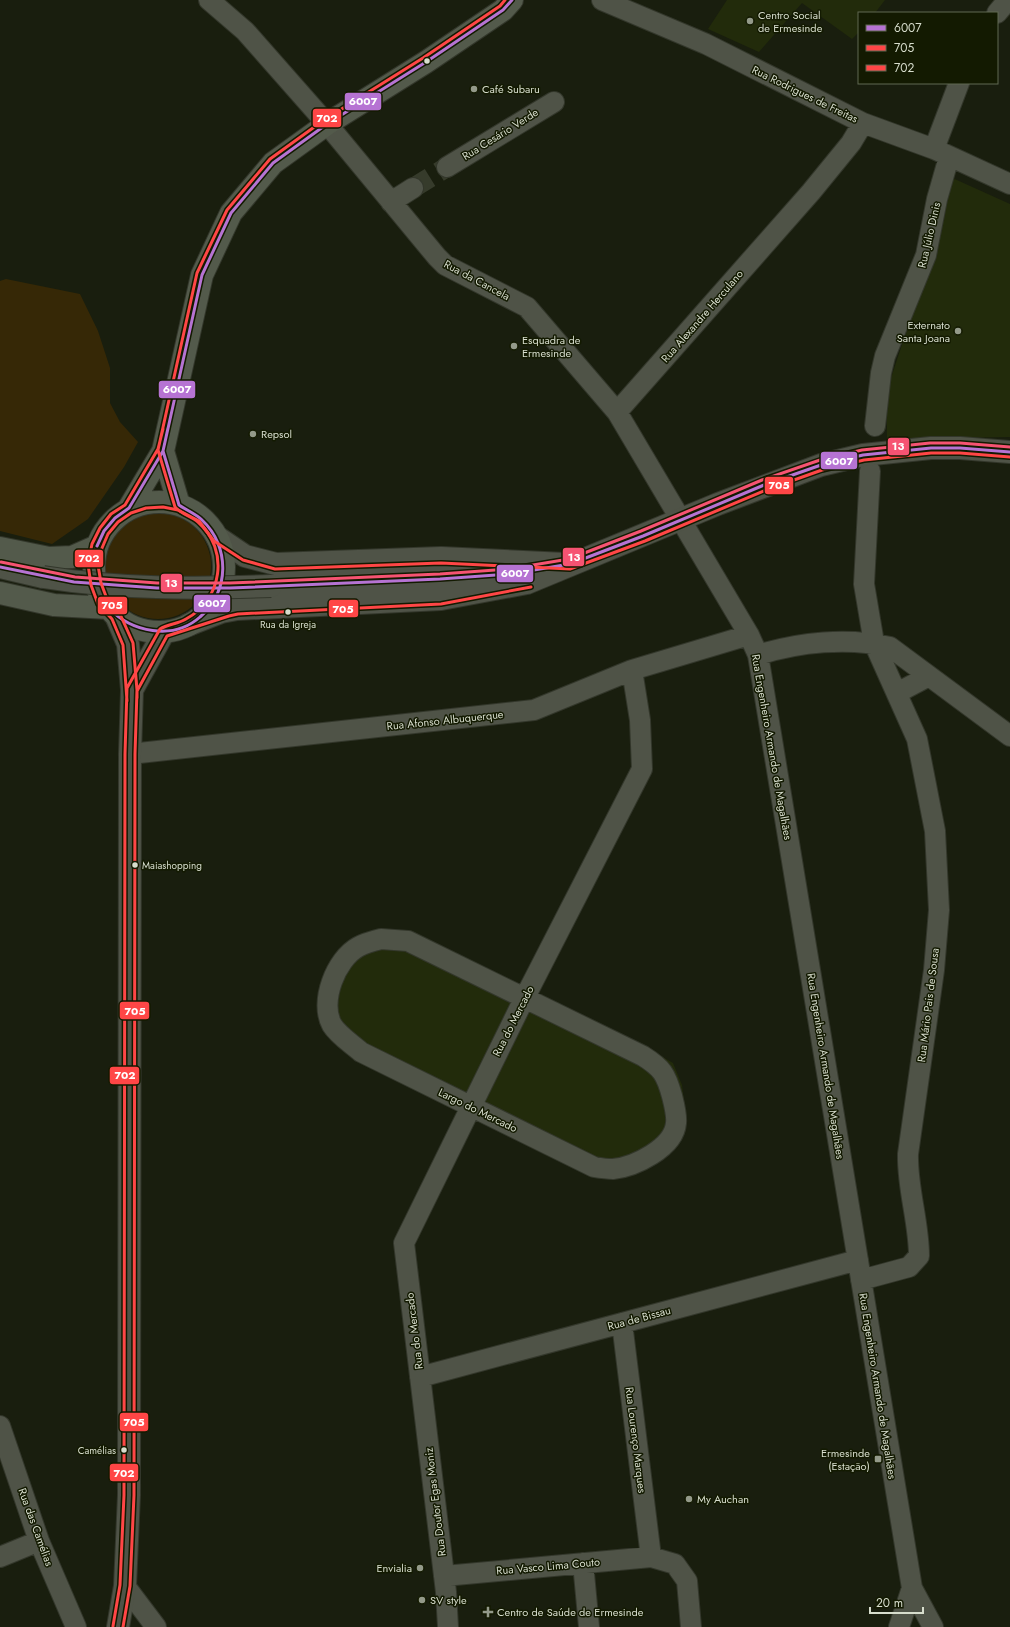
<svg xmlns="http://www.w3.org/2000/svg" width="1010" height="1627" viewBox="0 0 1010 1627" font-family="Jost,sans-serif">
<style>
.built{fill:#222b0b}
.green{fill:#362806}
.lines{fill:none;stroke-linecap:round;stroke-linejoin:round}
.street-tunnel{stroke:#363b2b;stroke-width:20;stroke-dasharray:20 10;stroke-linecap:butt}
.street-casing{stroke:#33372b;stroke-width:22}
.secondary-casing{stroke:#33372b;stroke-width:24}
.primary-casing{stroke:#33372b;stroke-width:24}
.street{stroke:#4f5347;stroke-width:20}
.secondary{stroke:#4f5347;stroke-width:22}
.primary{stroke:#535a4b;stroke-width:22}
.secondary-bridge-casing{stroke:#33372b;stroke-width:24;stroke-linecap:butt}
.secondary-bridge{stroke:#4f5347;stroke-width:22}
.bus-1-casing{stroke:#131a01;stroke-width:6}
.bus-2-casing{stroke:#131a01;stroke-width:6}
.bus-3-casing{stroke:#131a01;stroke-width:6}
.bus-4-casing{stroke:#131a01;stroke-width:6}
.bus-1{stroke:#b673d3;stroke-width:3}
.bus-2{stroke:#ff4646;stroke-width:3}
.bus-3{stroke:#ff4646;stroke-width:3}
.bus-4{stroke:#f65372;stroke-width:3}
.poi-dot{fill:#949a8a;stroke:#131a01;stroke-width:1.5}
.bus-dot{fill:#d7ddcd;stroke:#131a01;stroke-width:1.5}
.labels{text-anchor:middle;stroke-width:3;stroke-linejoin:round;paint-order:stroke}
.bus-label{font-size:10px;fill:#d7ddcd;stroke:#131a01}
.poi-label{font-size:11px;fill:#d7ddcd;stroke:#131a01;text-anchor:start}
.street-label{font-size:11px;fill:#d7ddcd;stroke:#131a01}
.line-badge{stroke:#131a01;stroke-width:1.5}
.badge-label{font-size:11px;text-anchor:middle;font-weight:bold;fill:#fff}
</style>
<rect width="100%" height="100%" fill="#191e0e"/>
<path class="built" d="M 727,0 L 885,0 L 875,13 L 859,13 L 859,32 L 852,39 L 802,3 L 759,52 L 708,29 Z
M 948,176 L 1010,204 L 1010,437 L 887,439 L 887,390 L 926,272 Z
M 369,932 L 646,1047 L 673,1063 L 682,1085 L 685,1108 L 682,1136 L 598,1175 L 321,1019 L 317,1000 L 320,984 L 325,971 L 335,955 Z"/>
<path class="green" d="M 6,279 L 80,294 L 98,331 L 110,368 L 110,403 L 120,422 L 138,442 L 124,467 L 88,519 L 52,544 L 0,531 L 0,281 Z
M105 566a53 53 0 1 1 106 0a53 53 0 1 1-106 0Z"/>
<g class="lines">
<path class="street-tunnel" d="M 413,188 L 447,167"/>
<defs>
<path id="street" d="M 209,0 L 245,31 L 327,124 L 437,257 L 445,265 L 527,307 L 617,412 L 749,635 L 758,655 L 912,1588 L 933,1627
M 602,0 L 706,44 L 863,123 L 934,149 L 1010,184
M 997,13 L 1008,0
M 934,149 L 959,83
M 447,167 L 554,102
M 391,202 L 413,188
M 617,412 L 811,192 L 851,143 L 863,123
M 875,426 L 881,373 L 885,356 L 926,255 L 937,199 L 949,157
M 758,655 C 799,642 848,637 890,647 L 1010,736
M 897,693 L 929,676
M 130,754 L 534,710 L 632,670 L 749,635
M 381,939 L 408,941 L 643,1056 C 662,1068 666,1074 672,1096 C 674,1104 677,1115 676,1123 C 674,1148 634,1167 613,1169 C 607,1169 600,1168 594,1167 L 361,1052 C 352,1044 338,1035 332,1025 C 319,1002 336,959 358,947 C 365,943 373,941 381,939 Z
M 861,1280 L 909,1267 L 919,1256 C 919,1222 907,1188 908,1154 L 934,970 L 939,910 L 935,831 L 917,739 L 874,643 L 864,584 L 870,471
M 622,1323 L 651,1557
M 420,1377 L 858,1260
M 0,1426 L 39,1541 L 76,1627
M 0,1557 L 39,1541
M 583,1563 L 589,1627
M 444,1576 L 651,1557 L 675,1564 L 687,1581 L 691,1627
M 125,1586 L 156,1627
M 448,1627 L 446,1592 L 404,1243 L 524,999 L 642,769 L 640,720 L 632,670
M 899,1627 L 912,1588"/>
<path id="secondary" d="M 217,537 L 245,556 L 276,564 L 441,558 L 565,564
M 0,567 L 43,577
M 271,586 L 440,579 L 508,574
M 116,616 L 128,644 L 132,690 L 130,754 L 129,1495 L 125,1586 L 118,1627
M 188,625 L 221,612 L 237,609 L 441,599 L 527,583 L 718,504 L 821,465 L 863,455 L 931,448 L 960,448 L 1010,452
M 132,690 L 164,632"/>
<path id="primary" d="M 163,451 L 179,505
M94 567a65 65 0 1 1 130 0a65 65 0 1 1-130 0Z
M 129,508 L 163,451 L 202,275 L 231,213 L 273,163 L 327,124 L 426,62 L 503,10 L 512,0
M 0,548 L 49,558 L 72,557 L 97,546
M 0,593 L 54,605 L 109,608"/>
</defs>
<use href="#street" class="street-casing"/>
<use href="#secondary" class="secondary-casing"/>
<use href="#primary" class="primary-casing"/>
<use href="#street" class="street"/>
<use href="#secondary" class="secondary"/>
<use href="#primary" class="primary"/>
<defs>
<path id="secondary-bridge" d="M 43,577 C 118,589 195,589 271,586"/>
</defs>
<use href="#secondary-bridge" class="secondary-bridge-casing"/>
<use href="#secondary-bridge" class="secondary-bridge"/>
<defs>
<path id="bus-1" d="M 168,428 L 163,451 L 179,505
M 97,546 L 104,531 L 115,518 L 129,508 L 163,451 L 202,275 L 231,213 L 273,163 L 327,124 L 426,62 L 503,10 L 512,0
M 0,567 L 74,582 L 157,588 L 230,588 L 440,579 L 510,574 L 570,564 L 643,536 L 764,485 L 821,465 L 863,455 L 931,448 L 960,448 L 1010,452
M 109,608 C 131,632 173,641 200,617 C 230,592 230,546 202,520 C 196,514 186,510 179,505"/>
<path id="bus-2" d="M 137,698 L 137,691 L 167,636 L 229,616 L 238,614 L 441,604 L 531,587
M 123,1627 L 130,1586 L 134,1495 L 135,754 L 137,690 L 133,643 L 120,614 L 107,599 L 101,583 L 98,565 L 102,548 L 108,534 L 118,522 L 131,513 L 146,508 L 163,507 L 178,510 L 199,521 L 214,541 L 243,560 L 275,569 L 441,563 L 570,569 L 645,541 L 766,490 L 822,470 L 864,460 L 931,453 L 960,453 L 1010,457"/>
<path id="bus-3" d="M 127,701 L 123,645 L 112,619 L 98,604 L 91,585 L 88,564 L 92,544 L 100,528 L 111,514 L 125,505 L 158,449 L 163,429
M 113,1626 L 120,1585 L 124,1495 L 125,754 L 127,688 L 160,629 C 168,624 178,624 186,619 C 222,600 230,550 198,522 C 191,516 181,514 175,507 L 158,450 L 197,273 L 227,210 L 270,159 L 324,120 L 423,58 L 500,6 L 505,0"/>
<path id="bus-4" d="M 1,562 L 75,577 L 157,583 L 230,583 L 440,574 L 509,569 L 569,559 L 641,531 L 762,480 L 820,460 L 862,450 L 930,443 L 960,443 L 1010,447"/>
</defs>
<use href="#bus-1" class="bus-1-casing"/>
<use href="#bus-2" class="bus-2-casing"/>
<use href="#bus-3" class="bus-3-casing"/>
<use href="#bus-4" class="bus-4-casing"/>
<use href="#bus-1" class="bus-1"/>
<use href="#bus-2" class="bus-2"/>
<use href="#bus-3" class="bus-3"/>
<use href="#bus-4" class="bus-4"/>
</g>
<g class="poi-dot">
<circle cx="750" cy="21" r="4"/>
<circle cx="474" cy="89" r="4"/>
<circle cx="958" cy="331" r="4"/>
<circle cx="514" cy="346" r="4"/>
<circle cx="253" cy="434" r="4"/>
<rect x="874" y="1455" width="8" height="8" rx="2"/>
<circle cx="689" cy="1499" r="4"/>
<circle cx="420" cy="1568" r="4"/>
<circle cx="422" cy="1600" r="4"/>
<path d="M486 1606h4v4h4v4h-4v4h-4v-4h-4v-4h4z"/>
</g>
<g class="bus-dot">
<circle cx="427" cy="61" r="3.5"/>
<circle cx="288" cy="612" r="3.5"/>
<circle cx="135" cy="865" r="3.5"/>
<circle cx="124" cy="1450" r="3.5"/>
</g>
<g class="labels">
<g class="bus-label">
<text x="288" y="628">Rua da Igreja</text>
<text x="142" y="869" text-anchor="start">Maiashopping</text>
<text x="116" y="1454" text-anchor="end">Camélias</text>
</g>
<g class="poi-label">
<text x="758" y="19">Centro Social<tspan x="758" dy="13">de Ermesinde</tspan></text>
<text x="482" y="93">Café Subaru</text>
<text x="950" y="329" text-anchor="end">Externato<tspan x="950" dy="13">Santa Joana</tspan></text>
<text x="522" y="344">Esquadra de<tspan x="522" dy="13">Ermesinde</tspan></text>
<text x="261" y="438">Repsol</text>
<text x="870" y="1457" text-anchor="end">Ermesinde<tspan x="870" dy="13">(Estação)</tspan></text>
<text x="697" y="1503">My Auchan</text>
<text x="412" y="1572" text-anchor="end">Envialia</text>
<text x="430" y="1604">SV style</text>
<text x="497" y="1616">Centro de Saúde de Ermesinde</text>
</g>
<g class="street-label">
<text transform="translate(805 94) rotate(26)" y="4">Rua Rodrigues de Freitas</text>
<text transform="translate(500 134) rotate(-32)" y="4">Rua Cesário Verde</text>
<text transform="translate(929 235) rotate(-77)" y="4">Rua Júlio Dinis</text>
<text transform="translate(477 280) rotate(28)" y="4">Rua da Cancela</text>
<text transform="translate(702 316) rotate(-49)" y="4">Rua Alexandre Herculano</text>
<text transform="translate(445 720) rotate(-6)" y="4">Rua Afonso Albuquerque</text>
<text transform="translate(772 747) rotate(80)" y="4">Rua Engenheiro Armando de Magalhães</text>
<text transform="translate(928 1005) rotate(-83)" y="4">Rua Mário Pais de Sousa</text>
<text transform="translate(513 1021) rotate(-63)" y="4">Rua do Mercado</text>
<text transform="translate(826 1066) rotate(81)" y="4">Rua Engenheiro Armando de Magalhães</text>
<text transform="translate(478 1110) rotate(26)" y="4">Largo do Mercado</text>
<text transform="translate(639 1318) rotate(-15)" y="4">Rua de Bissau</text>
<text transform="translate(414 1331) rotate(-97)" y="4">Rua do Mercado</text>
<text transform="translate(878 1386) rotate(81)" y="4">Rua Engenheiro Armando de Magalhães</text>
<text transform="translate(636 1440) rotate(83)" y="4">Rua Lourenço Marques</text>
<text transform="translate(435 1502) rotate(-97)" y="4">Rua Doutor Egas Moniz</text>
<text transform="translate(36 1527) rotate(70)" y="4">Rua das Camélias</text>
<text transform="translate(548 1566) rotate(-5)" y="4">Rua Vasco Lima Couto</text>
</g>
</g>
<g class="line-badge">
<rect x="344" y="92" width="38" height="19" rx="4" fill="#b673d3"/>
<rect x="312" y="108" width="30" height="20" rx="4" fill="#ff4646"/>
<rect x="158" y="380" width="38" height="19" rx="4" fill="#b673d3"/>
<rect x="887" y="437" width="23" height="19" rx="4" fill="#f65372"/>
<rect x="820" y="451" width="38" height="19" rx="4" fill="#b673d3"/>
<rect x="764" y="476" width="30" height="19" rx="4" fill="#ff4646"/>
<rect x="562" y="547" width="23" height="20" rx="4" fill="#f65372"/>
<rect x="74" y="549" width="30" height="19" rx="4" fill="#ff4646"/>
<rect x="496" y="564" width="38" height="19" rx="4" fill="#b673d3"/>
<rect x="160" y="573" width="23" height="20" rx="4" fill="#f65372"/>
<rect x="193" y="594" width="38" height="19" rx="4" fill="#b673d3"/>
<rect x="97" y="596" width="31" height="19" rx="4" fill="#ff4646"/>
<rect x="328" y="599" width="31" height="19" rx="4" fill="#ff4646"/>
<rect x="119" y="1001" width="31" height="19" rx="4" fill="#ff4646"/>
<rect x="109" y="1066" width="31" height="19" rx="4" fill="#ff4646"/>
<rect x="119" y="1412" width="30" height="20" rx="4" fill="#ff4646"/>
<rect x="109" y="1463" width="30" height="19" rx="4" fill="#ff4646"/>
</g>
<g class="badge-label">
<text x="363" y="105">6007</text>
<text x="327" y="122">702</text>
<text x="177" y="393">6007</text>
<text x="898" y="450">13</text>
<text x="839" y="465">6007</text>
<text x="779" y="489">705</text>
<text x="574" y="561">13</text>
<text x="89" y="562">702</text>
<text x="515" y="577">6007</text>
<text x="171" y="587">13</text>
<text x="212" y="607">6007</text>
<text x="112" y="609">705</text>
<text x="343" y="613">705</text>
<text x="135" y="1015">705</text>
<text x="125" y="1079">702</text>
<text x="134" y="1426">705</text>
<text x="124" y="1477">702</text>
</g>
<rect x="858" y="12" width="140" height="72" fill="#131a01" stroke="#616853"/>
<rect x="866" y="25" width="20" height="6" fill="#b673d3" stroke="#616853"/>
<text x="894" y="32" font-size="12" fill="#d7ddcd">6007</text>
<rect x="866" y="45" width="20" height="6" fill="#ff4646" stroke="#616853"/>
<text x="894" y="52" font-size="12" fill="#d7ddcd">705</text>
<rect x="866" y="65" width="20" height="6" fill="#ff4646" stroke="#616853"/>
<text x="894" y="72" font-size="12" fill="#d7ddcd">702</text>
<path d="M870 1607v6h53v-6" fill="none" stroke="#d7ddcd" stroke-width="2"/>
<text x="876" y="1607" font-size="12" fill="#d7ddcd" stroke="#131a01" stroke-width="3" paint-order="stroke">20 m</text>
</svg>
